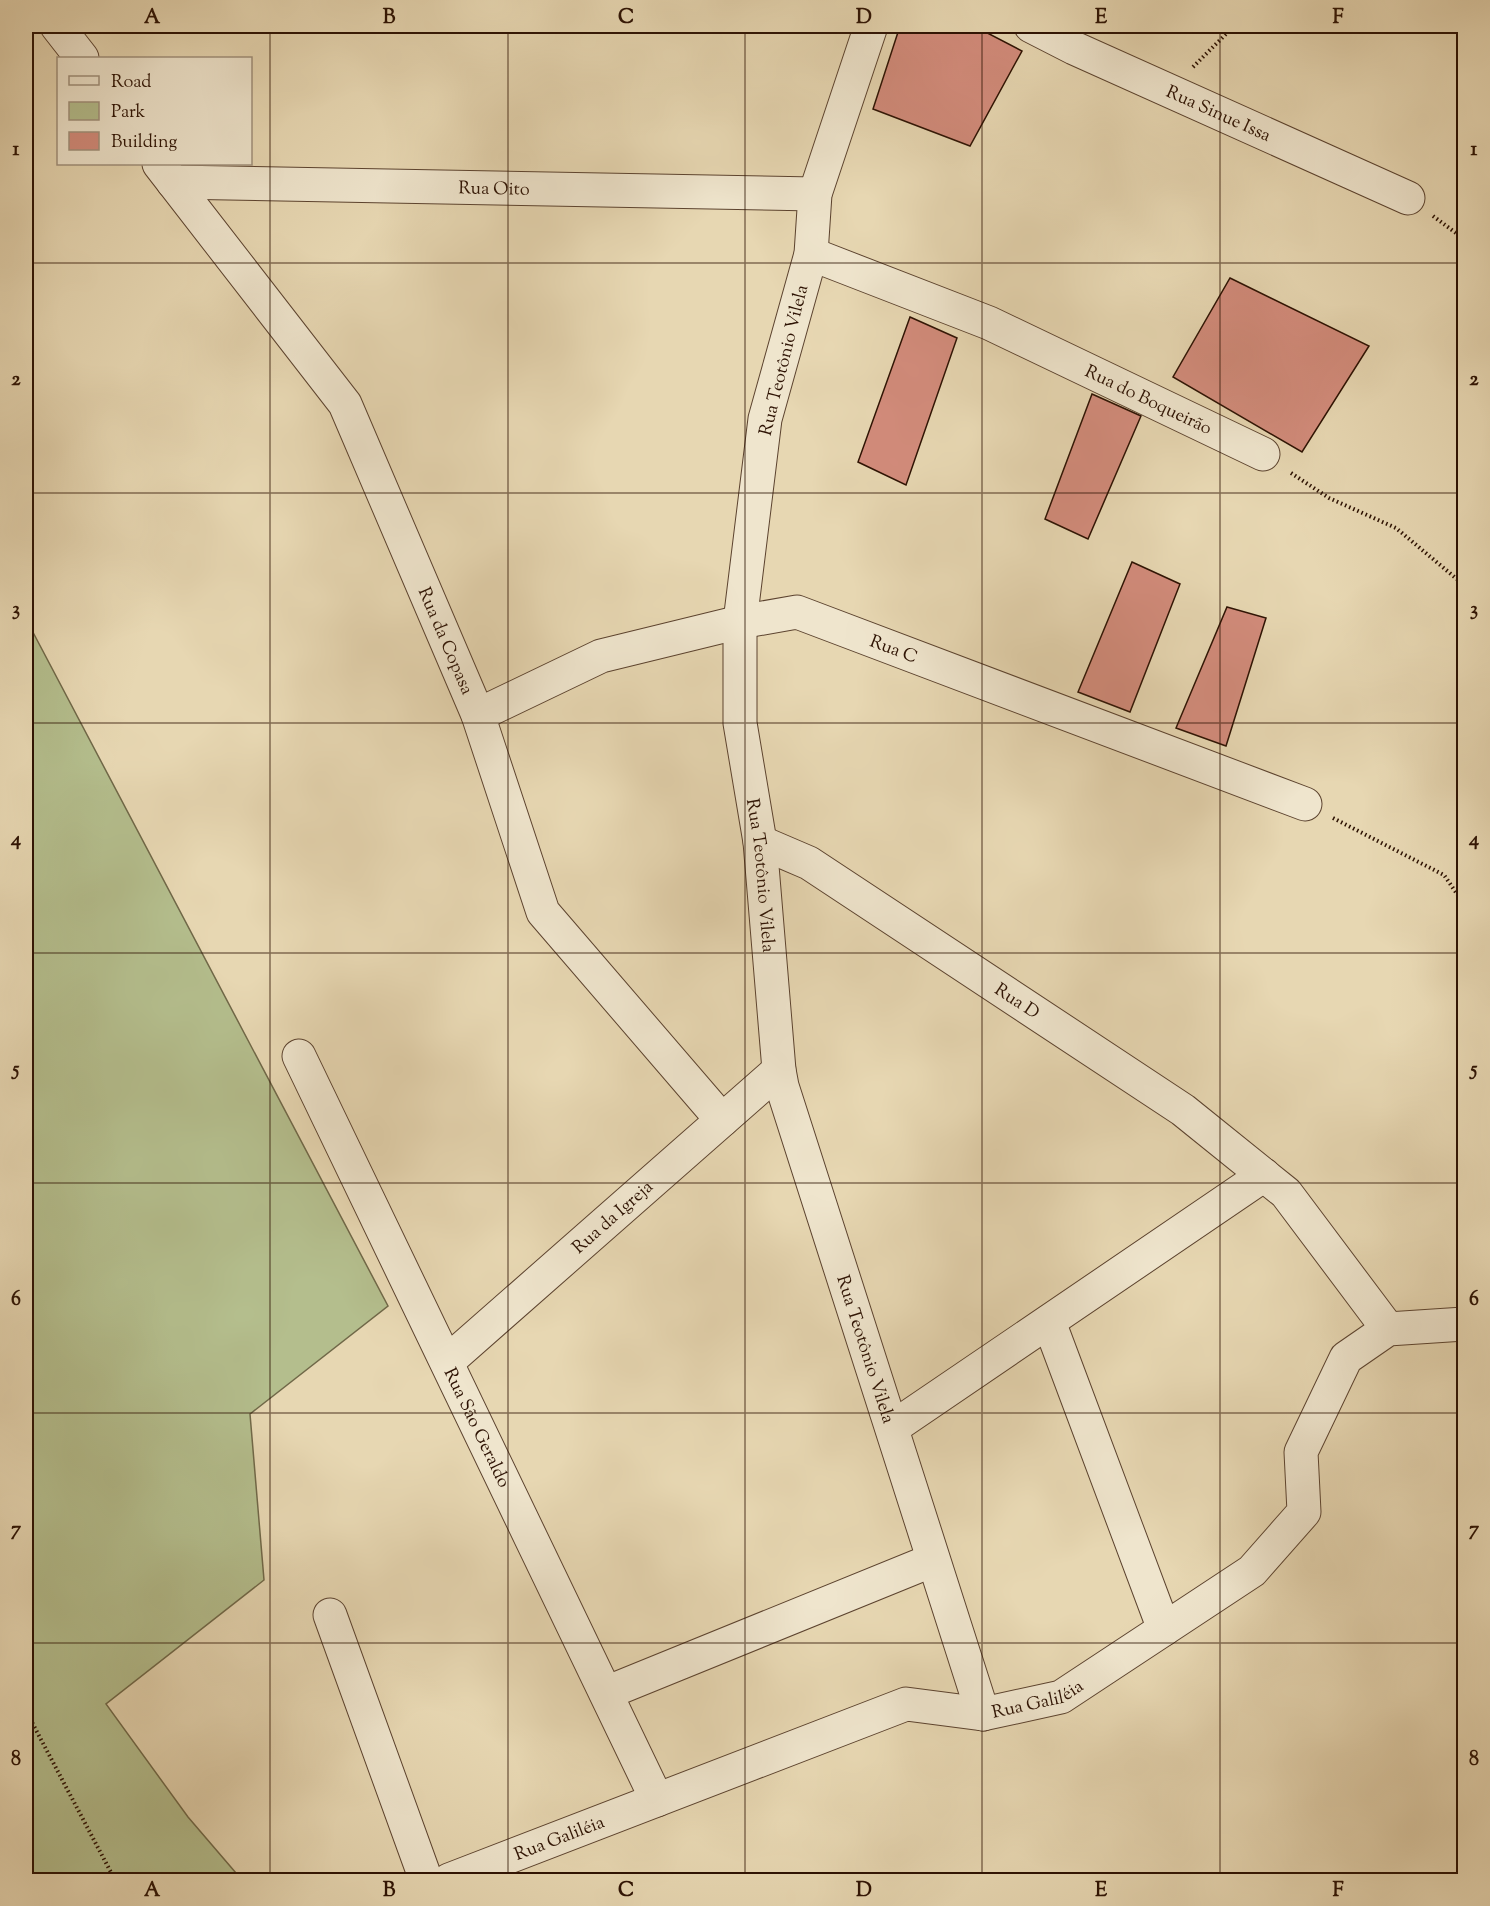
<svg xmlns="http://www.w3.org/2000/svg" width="1490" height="1906" viewBox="0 0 1490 1906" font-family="'Sorts Mill Goudy',serif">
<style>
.green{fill:#b4be8d;stroke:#706848;stroke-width:1.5}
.building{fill:#d38c7c;stroke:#2d1203;stroke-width:1.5}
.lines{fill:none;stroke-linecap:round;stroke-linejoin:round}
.minor-casing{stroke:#5c432f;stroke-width:35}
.path{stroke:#2d1203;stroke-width:4;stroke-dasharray:1.5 3;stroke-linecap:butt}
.minor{stroke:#efe5cd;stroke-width:33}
.grid{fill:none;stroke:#2d1203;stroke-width:1.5;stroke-opacity:0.55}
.labels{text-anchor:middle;stroke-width:5;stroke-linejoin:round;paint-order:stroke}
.street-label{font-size:18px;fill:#2d1203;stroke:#efe5cd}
.neatline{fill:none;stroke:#2d1203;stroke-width:2}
.grid-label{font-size:20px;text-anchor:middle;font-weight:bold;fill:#2d1203}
</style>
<rect width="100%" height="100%" fill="#e7d7b2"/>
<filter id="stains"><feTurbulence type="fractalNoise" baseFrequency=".00333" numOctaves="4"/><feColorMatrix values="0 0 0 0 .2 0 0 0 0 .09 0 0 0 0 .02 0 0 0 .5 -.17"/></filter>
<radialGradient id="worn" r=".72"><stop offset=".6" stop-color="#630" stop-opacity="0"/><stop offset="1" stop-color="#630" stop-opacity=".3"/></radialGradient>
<path class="green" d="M 26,619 L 388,1306 L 250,1414 L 264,1580 L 106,1704 L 188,1817 L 242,1880 L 26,1880 Z"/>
<path class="building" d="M 900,26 L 974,26 L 1022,51 L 970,146 L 873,109 Z
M 1230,278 L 1369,346 L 1302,452 L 1173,377 Z
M 910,317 L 957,338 L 906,485 L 858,462 Z
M 1092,394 L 1141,416 L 1088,539 L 1045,519 Z
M 1132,562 L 1180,584 L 1130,712 L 1078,692 Z
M 1227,607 L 1266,618 L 1226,746 L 1176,728 Z"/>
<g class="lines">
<defs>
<g id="minor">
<path d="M 57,26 L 82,58"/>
<path id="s1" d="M 871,26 L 815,194 L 811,254 L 765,419 L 740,622 L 740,723 L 760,842 L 779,1070 L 782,1086 L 983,1714"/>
<path id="s2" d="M 1031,26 L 1074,48 L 1408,198"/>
<path id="s3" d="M 159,164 L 345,404 L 478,715 L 543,912 L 722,1120"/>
<path id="s4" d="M 173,182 L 815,194"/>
<path id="s5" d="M 811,254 L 989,323 L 1263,454"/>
<path id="s6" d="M 478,715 L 601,656 L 740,622 L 797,612 L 1305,804"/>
<path id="s7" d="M 760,842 L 809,863 L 1183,1110 L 1286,1193 L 1388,1329"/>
<path id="s8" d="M 299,1056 L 657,1800"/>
<path d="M 1049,1322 L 1164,1629"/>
<path id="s9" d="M 447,1362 L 779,1070"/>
<path d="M 892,1428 L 1264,1175"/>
<path d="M 330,1615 L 426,1880"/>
<path d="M 606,1693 L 933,1560"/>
<path id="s10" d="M 449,1880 L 906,1704 L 983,1714 L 1061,1697 L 1252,1571 L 1304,1512 L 1301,1452 L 1346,1358 L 1388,1329 L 1464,1324"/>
</g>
</defs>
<use href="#minor" class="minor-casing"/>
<path class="path" d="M 1193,67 L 1234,26
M 1433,216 L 1464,239
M 1291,473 L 1329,498 L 1396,528 L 1464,585
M 1333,818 L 1444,875 L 1464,904
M 26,1711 L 115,1880"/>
<use href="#minor" class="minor"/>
</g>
<path class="grid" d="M 270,26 L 270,1880M 508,26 L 508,1880M 745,26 L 745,1880M 982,26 L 982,1880M 1220,26 L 1220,1880M 26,263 L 1464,263M 26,493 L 1464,493M 26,723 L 1464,723M 26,953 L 1464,953M 26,1183 L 1464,1183M 26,1413 L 1464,1413M 26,1643 L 1464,1643"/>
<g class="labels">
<g class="street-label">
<text dy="6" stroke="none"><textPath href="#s2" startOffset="207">Rua Sinue Issa</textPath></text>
<text dy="6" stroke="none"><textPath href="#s4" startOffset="321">Rua Oito</textPath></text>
<text transform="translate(783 360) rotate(-76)" y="6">Rua Teotônio Vilela</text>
<text dy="6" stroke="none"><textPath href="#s5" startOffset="368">Rua do Boqueirão</textPath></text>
<text dy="6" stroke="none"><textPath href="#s3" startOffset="561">Rua da Copasa</textPath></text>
<text dy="6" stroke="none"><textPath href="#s6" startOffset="441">Rua C</textPath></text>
<text dy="6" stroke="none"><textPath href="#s1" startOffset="868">Rua Teotônio Vilela</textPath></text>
<text dy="6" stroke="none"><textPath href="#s7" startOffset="303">Rua D</textPath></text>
<text dy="6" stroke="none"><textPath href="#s9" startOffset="220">Rua da Igreja</textPath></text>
<text dy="6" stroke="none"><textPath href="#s1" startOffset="1356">Rua Teotônio Vilela</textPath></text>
<text dy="6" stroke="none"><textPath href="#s8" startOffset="412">Rua São Geraldo</textPath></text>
<text dy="6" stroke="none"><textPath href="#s10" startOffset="624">Rua Galiléia</textPath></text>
<text dy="6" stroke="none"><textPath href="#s10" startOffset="118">Rua Galiléia</textPath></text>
</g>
</g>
<rect width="1490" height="1906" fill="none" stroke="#e7d7b2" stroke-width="66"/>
<rect x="57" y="57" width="195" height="108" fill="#efe5cd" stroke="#a1917c" stroke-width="1.5"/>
<rect x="69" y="76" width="30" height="9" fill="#efe5cd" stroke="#a1917c" stroke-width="1.5"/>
<text x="111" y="87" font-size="18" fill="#2d1203">Road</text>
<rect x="69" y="102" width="30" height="18" fill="#b4be8d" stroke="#a1917c" stroke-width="1.5"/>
<text x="111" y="117" font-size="18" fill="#2d1203">Park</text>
<rect x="69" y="132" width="30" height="18" fill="#d38c7c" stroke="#a1917c" stroke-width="1.5"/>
<text x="111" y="147" font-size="18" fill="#2d1203">Building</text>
<rect x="33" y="33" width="1424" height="1840" class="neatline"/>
<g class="grid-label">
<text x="152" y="23">A</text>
<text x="389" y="23">B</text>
<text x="626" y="23">C</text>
<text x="864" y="23">D</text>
<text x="1101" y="23">E</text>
<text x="1338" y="23">F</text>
<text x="16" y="155">1</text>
<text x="1474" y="155">1</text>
<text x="16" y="385">2</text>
<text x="1474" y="385">2</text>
<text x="16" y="615">3</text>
<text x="1474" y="615">3</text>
<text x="16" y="845">4</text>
<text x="1474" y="845">4</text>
<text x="16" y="1075">5</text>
<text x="1474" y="1075">5</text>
<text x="16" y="1305">6</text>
<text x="1474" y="1305">6</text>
<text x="16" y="1535">7</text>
<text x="1474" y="1535">7</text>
<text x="16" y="1765">8</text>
<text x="1474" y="1765">8</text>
<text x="152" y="1896">A</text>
<text x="389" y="1896">B</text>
<text x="626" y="1896">C</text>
<text x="864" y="1896">D</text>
<text x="1101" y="1896">E</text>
<text x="1338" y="1896">F</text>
</g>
<rect width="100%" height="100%" filter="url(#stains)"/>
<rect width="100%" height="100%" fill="url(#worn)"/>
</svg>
